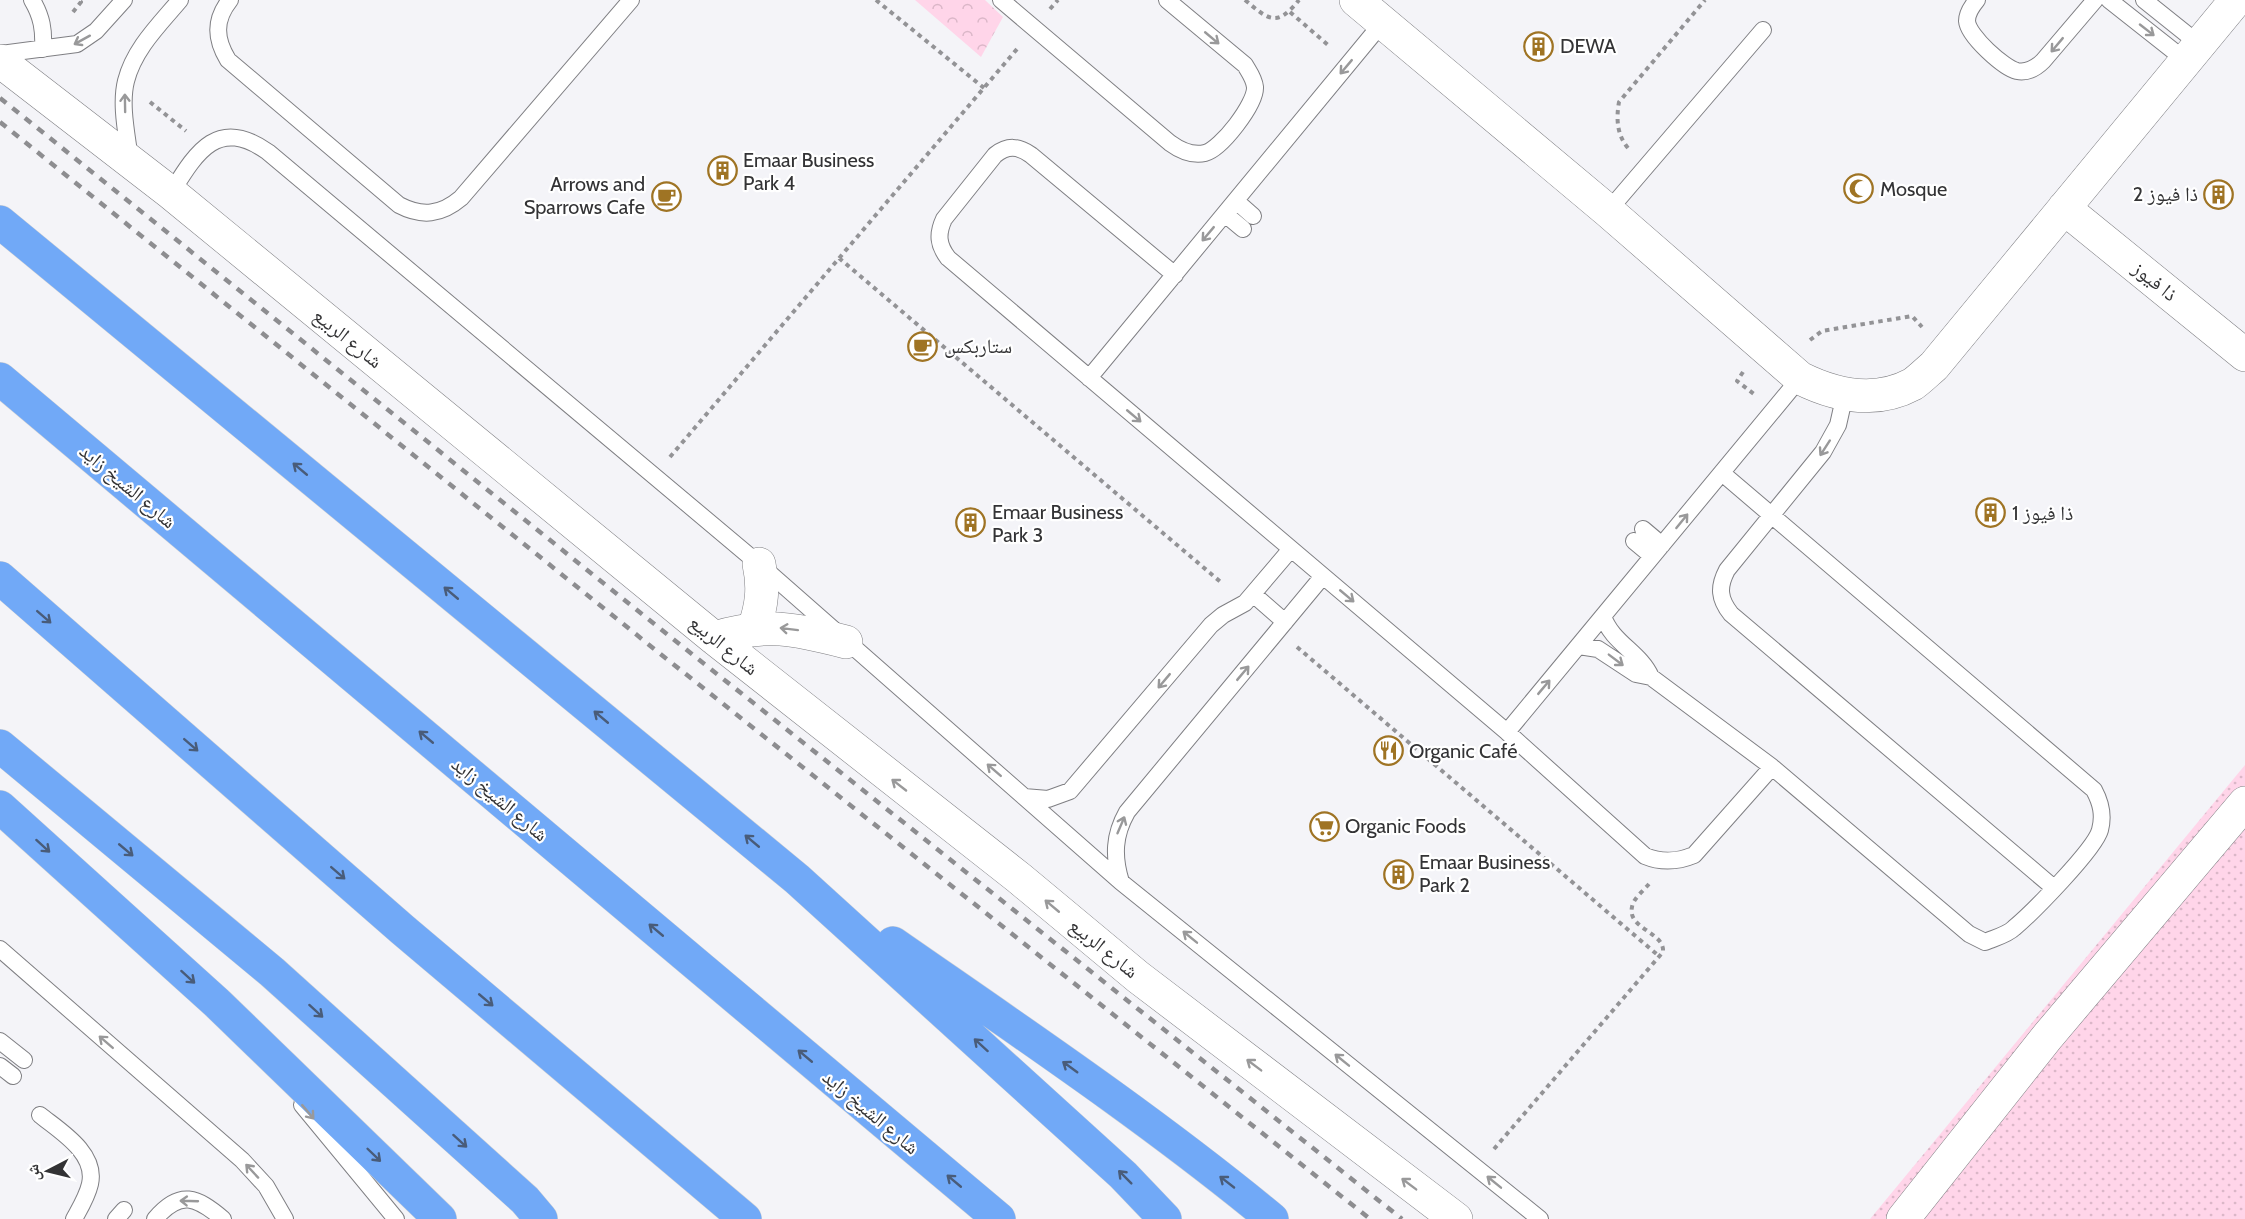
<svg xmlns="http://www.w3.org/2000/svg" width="2245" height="1219" viewBox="0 0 2245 1219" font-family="Cabin,'Noto Naskh Arabic',sans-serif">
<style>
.grass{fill:url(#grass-dots)}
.park{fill:url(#park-crowns)}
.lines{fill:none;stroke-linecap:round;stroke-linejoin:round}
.service-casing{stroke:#7f7f83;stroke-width:18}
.minor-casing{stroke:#7f7f83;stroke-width:34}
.secondary-casing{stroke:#7f7f83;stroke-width:34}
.motorway-casing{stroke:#d2d2d3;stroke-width:34}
.path{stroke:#939396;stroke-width:4;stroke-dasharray:4.5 4.5;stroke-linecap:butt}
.service{stroke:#fff;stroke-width:16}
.minor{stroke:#fff;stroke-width:33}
.secondary{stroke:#fff;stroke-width:33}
.motorway{stroke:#71a9f7;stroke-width:33}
.rail{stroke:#8d8d90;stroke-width:4.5;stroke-dasharray:8 8;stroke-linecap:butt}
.oneway{stroke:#99999a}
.oneway2{stroke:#495c79}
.labels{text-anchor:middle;stroke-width:4.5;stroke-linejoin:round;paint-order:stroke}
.poi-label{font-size:20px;fill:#333335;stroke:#fff;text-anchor:start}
.street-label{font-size:20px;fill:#333335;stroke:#fff}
</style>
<defs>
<pattern id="grass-dots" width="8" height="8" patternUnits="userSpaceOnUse" patternTransform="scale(1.5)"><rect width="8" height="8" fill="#ffd5e9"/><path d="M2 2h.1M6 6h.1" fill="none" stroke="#dbb7c8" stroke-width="1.8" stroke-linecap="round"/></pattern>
<pattern id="park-crowns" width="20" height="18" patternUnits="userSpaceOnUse" patternTransform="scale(1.5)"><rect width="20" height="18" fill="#ffd5e9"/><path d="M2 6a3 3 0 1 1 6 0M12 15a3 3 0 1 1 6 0" fill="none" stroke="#dbb7c8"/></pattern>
</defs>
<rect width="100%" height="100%" fill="#f4f4f8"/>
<path class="grass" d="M 2245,765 L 2245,1219 L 1870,1219 Z"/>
<path class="park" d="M 915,0 L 985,0 L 1003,17 L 981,57 Z"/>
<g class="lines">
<defs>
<path id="service" d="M 32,0 C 42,17 44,30 43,49
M 230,0 C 214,20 215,39 228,60 L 399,205 C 422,217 441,215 461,198 L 631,0
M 1001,0 L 1170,143 C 1181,151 1192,156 1205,153 C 1221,149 1256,104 1255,87 C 1254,78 1249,72 1245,65 L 1167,0
M 1977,0 C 1972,6 1967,13 1967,21 C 1968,36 2004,68 2017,71 C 2028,73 2036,68 2043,61 L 2095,0
M 2109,0 L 2185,60
M 2144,0 L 2199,44
M 0,54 L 77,44 L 96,31 L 124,0
M 130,160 C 127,135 120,105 126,81 C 134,49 159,25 180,0
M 171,193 C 196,153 217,116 268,152 L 759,564 L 1121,882 L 1540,1219
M 1236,201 L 1253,216
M 1608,211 L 1763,30
M 1225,214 L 1243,229
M 1175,275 L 1031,155 C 1018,146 1008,145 995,155 L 944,219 C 937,234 938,245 948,258 L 1507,732 L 1645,856 C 1662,863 1677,862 1694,855 L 1772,767
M 1089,378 L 1383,22
M 1845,394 L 1838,425 L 1823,452 L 1727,570 C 1718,587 1719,599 1731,614 L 2054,888
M 1643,529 L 1662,545
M 1634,541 L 1652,556
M 1253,594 L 1285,622
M 1603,616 C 1612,643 1640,652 1651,677 L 1772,767 L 1969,934 L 1985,942 C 1994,938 2007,935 2014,928 C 2032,913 2095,849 2100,830 C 2104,815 2101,803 2094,790 L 1722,473
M 1579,646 L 1598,649 L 1636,674 L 1651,677
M 1507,732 L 1800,378
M 1024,797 L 1048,799 L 1070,791 L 1211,625 L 1223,615 L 1245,603 L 1291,549
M 1121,882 C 1113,856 1114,835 1127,812 L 1323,576
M 0,949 L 242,1160 L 266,1186 L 285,1219
M 0,1041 L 24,1060
M 0,1066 L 13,1076
M 302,1105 L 396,1219
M 40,1115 C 60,1131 97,1153 90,1184 C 87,1197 80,1208 74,1219
M 116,1219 L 124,1210
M 155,1219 C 180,1189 197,1197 223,1219"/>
<path id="minor" d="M 1356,0 L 1608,211 L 1800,378 C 1836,396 1876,404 1913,384 C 1920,379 1927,372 1934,366 L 2236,0
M 2064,208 L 2245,355
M 1903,1219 L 2048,1036 L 2245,803"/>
<path id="secondary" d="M 0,61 L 171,193 L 714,638 L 1019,878 L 1138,977 L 1456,1219
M 754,628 C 762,606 764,587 759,564
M 714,638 C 766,622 795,629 846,642"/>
<path id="motorway" d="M 0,222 L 797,879 L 1123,1175 L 1165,1219
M 0,379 L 999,1219
M 0,578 L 403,930 L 745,1219
M 0,746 L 272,972 L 525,1200 L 541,1219
M 0,807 L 217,1003 L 440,1219
M 893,943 C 1021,1032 1152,1120 1272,1219"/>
</defs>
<use href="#service" class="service-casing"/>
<use href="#minor" class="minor-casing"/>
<use href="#secondary" class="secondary-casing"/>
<use href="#motorway" class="motorway-casing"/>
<path class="path" d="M 876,0 L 984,88
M 1245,0 C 1270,21 1277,27 1299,0
M 1050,9 L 1058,0
M 73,12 L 81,2 L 78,0
M 1290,12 L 1328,45
M 150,102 L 186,131
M 1628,148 C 1617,135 1616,119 1619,102 L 1705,0
M 839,258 L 1223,584
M 1810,340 L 1822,331 L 1912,316 L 1922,327
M 1743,372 L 1737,381 L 1754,394
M 670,457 L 1017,49
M 1297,647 L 1660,957
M 1494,1149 L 1663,952 C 1665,932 1627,929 1632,907 C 1633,899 1643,891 1649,884"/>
<use href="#service" class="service"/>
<use href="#minor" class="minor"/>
<use href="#secondary" class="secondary"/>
<use href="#motorway" class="motorway"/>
<path class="rail" d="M 0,98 L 668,635 L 1402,1219
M 0,122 L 658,652 L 1370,1219"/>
</g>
<defs><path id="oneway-shaft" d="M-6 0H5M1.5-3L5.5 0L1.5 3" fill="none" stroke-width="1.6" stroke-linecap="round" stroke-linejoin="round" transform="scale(1.5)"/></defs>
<g class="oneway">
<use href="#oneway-shaft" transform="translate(2147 30) rotate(38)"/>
<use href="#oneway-shaft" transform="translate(1212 38) rotate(40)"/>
<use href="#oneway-shaft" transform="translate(82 40) rotate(151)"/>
<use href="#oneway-shaft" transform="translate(2057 45) rotate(130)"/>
<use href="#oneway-shaft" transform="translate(1346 67) rotate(130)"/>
<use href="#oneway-shaft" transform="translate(125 103) rotate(-91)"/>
<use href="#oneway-shaft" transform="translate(1208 234) rotate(130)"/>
<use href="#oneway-shaft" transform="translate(1134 416) rotate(40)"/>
<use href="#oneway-shaft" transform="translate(1825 448) rotate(123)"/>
<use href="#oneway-shaft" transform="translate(1682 521) rotate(-51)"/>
<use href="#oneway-shaft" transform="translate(1347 596) rotate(40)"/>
<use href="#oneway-shaft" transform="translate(789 629) rotate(-173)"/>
<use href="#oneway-shaft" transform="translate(1616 660) rotate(37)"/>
<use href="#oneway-shaft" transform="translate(1243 673) rotate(-50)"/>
<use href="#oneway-shaft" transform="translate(1164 681) rotate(130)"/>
<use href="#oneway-shaft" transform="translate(1544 687) rotate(-50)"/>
<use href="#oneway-shaft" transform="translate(994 770) rotate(-139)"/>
<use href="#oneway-shaft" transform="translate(899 785) rotate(-142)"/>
<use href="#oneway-shaft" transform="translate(1121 825) rotate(-67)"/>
<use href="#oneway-shaft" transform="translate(1052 906) rotate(-140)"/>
<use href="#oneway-shaft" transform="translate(1190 937) rotate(-141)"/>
<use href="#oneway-shaft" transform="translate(106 1042) rotate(-139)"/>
<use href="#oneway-shaft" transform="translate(1342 1060) rotate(-141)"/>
<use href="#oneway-shaft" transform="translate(1254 1065) rotate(-143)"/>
<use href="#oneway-shaft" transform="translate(308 1112) rotate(50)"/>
<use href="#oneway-shaft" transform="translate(252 1171) rotate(-133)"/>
<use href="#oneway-shaft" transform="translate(1494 1182) rotate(-141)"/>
<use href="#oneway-shaft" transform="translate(1409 1184) rotate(-143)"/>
<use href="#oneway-shaft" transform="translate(189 1201) rotate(-178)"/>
</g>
<g class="oneway2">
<use href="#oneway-shaft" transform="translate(300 469) rotate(-140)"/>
<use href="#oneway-shaft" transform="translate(451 593) rotate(-140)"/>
<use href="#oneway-shaft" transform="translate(44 617) rotate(41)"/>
<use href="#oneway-shaft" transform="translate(601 717) rotate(-140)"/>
<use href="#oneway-shaft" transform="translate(426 737) rotate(-140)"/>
<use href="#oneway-shaft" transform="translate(191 745) rotate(41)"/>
<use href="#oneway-shaft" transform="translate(752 841) rotate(-140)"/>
<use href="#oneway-shaft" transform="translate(43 846) rotate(42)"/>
<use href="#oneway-shaft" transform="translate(126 850) rotate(40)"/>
<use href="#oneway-shaft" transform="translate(338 873) rotate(41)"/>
<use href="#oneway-shaft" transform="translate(656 930) rotate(-140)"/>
<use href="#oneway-shaft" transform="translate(188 977) rotate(42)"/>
<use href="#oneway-shaft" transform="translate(486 1000) rotate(40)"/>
<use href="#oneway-shaft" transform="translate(316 1011) rotate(42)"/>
<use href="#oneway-shaft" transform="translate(981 1045) rotate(-138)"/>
<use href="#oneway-shaft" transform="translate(805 1056) rotate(-140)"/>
<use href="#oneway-shaft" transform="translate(1070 1067) rotate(-144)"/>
<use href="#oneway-shaft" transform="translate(460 1141) rotate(42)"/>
<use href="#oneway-shaft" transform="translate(374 1155) rotate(44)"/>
<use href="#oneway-shaft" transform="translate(1125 1177) rotate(-135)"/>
<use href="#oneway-shaft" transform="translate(954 1181) rotate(-140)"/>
<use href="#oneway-shaft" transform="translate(1227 1182) rotate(-142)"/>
</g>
<defs>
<symbol id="building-ring" viewBox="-11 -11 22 22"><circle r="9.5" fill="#fff" stroke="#9f7424" stroke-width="1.5"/><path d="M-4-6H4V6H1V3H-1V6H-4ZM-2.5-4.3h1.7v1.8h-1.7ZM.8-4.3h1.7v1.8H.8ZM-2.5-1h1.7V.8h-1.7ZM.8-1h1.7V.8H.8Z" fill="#9f7424"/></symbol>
<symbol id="mosque-ring" viewBox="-11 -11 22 22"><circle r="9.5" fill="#fff" stroke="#9f7424" stroke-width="1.5"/><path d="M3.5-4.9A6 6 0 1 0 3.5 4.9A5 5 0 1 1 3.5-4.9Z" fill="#9f7424"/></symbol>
<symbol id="cafe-ring" viewBox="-11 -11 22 22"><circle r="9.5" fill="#fff" stroke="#9f7424" stroke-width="1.5"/><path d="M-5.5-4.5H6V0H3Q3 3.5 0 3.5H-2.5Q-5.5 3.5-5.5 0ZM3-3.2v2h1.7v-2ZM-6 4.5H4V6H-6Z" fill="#9f7424"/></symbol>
<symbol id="restaurant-ring" viewBox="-11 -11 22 22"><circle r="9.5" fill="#fff" stroke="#9f7424" stroke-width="1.5"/><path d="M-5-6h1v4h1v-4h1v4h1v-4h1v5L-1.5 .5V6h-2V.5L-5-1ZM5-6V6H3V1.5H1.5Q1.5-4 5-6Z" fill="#9f7424"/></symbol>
<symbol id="supermarket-ring" viewBox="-11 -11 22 22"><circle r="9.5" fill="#fff" stroke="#9f7424" stroke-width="1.5"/><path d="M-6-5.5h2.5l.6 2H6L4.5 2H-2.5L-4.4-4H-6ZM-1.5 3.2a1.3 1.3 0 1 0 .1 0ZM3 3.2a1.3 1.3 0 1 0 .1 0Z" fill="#9f7424"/></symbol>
</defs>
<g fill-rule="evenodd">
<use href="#building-ring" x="1522" y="30" width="33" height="33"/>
<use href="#building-ring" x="706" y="154" width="33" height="33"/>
<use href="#mosque-ring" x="1842" y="172" width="33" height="33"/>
<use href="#building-ring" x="2202" y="178" width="33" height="33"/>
<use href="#cafe-ring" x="650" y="180" width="33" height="33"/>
<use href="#cafe-ring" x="906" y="330" width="33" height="33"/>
<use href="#building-ring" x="1974" y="496" width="33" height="33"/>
<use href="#building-ring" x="954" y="506" width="33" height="33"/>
<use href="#restaurant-ring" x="1372" y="734" width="33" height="33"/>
<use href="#supermarket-ring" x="1308" y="810" width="33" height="33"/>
<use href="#building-ring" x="1382" y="858" width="33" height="33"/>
</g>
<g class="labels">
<g class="poi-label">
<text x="1560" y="53">DEWA</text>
<text x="743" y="167">Emaar Business<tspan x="743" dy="23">Park 4</tspan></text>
<text x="645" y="191" text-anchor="end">Arrows and<tspan x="645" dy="23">Sparrows Cafe</tspan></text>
<text x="1880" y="196">Mosque</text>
<text x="2198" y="201" text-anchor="end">ذا فيوز 2</text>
<text x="944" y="353">ستاربكس</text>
<text x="992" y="519">Emaar Business<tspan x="992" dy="23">Park 3</tspan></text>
<text x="2012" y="520">ذا فيوز 1</text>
<text x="1409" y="758">Organic Café</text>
<text x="1345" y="833">Organic Foods</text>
<text x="1419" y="869">Emaar Business<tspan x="1419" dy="23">Park 2</tspan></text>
</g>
<g class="street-label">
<text transform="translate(2155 281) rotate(39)" y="7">ذا فيوز</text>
<text transform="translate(348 338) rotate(39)" y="7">شارع الربيع</text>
<text transform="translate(128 486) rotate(40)" y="7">شارع الشيخ زايد</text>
<text transform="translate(724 645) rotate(39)" y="7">شارع الربيع</text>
<text transform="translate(500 799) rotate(40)" y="7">شارع الشيخ زايد</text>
<text transform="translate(1104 948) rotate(39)" y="7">شارع الربيع</text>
<text transform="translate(871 1112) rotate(40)" y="7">شارع الشيخ زايد</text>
</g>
</g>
<g transform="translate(48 1171) rotate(263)" stroke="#ffffff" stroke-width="4.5" paint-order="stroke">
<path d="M0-4.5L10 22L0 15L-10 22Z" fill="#333335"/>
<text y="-9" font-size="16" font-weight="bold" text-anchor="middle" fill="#333335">ش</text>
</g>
</svg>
